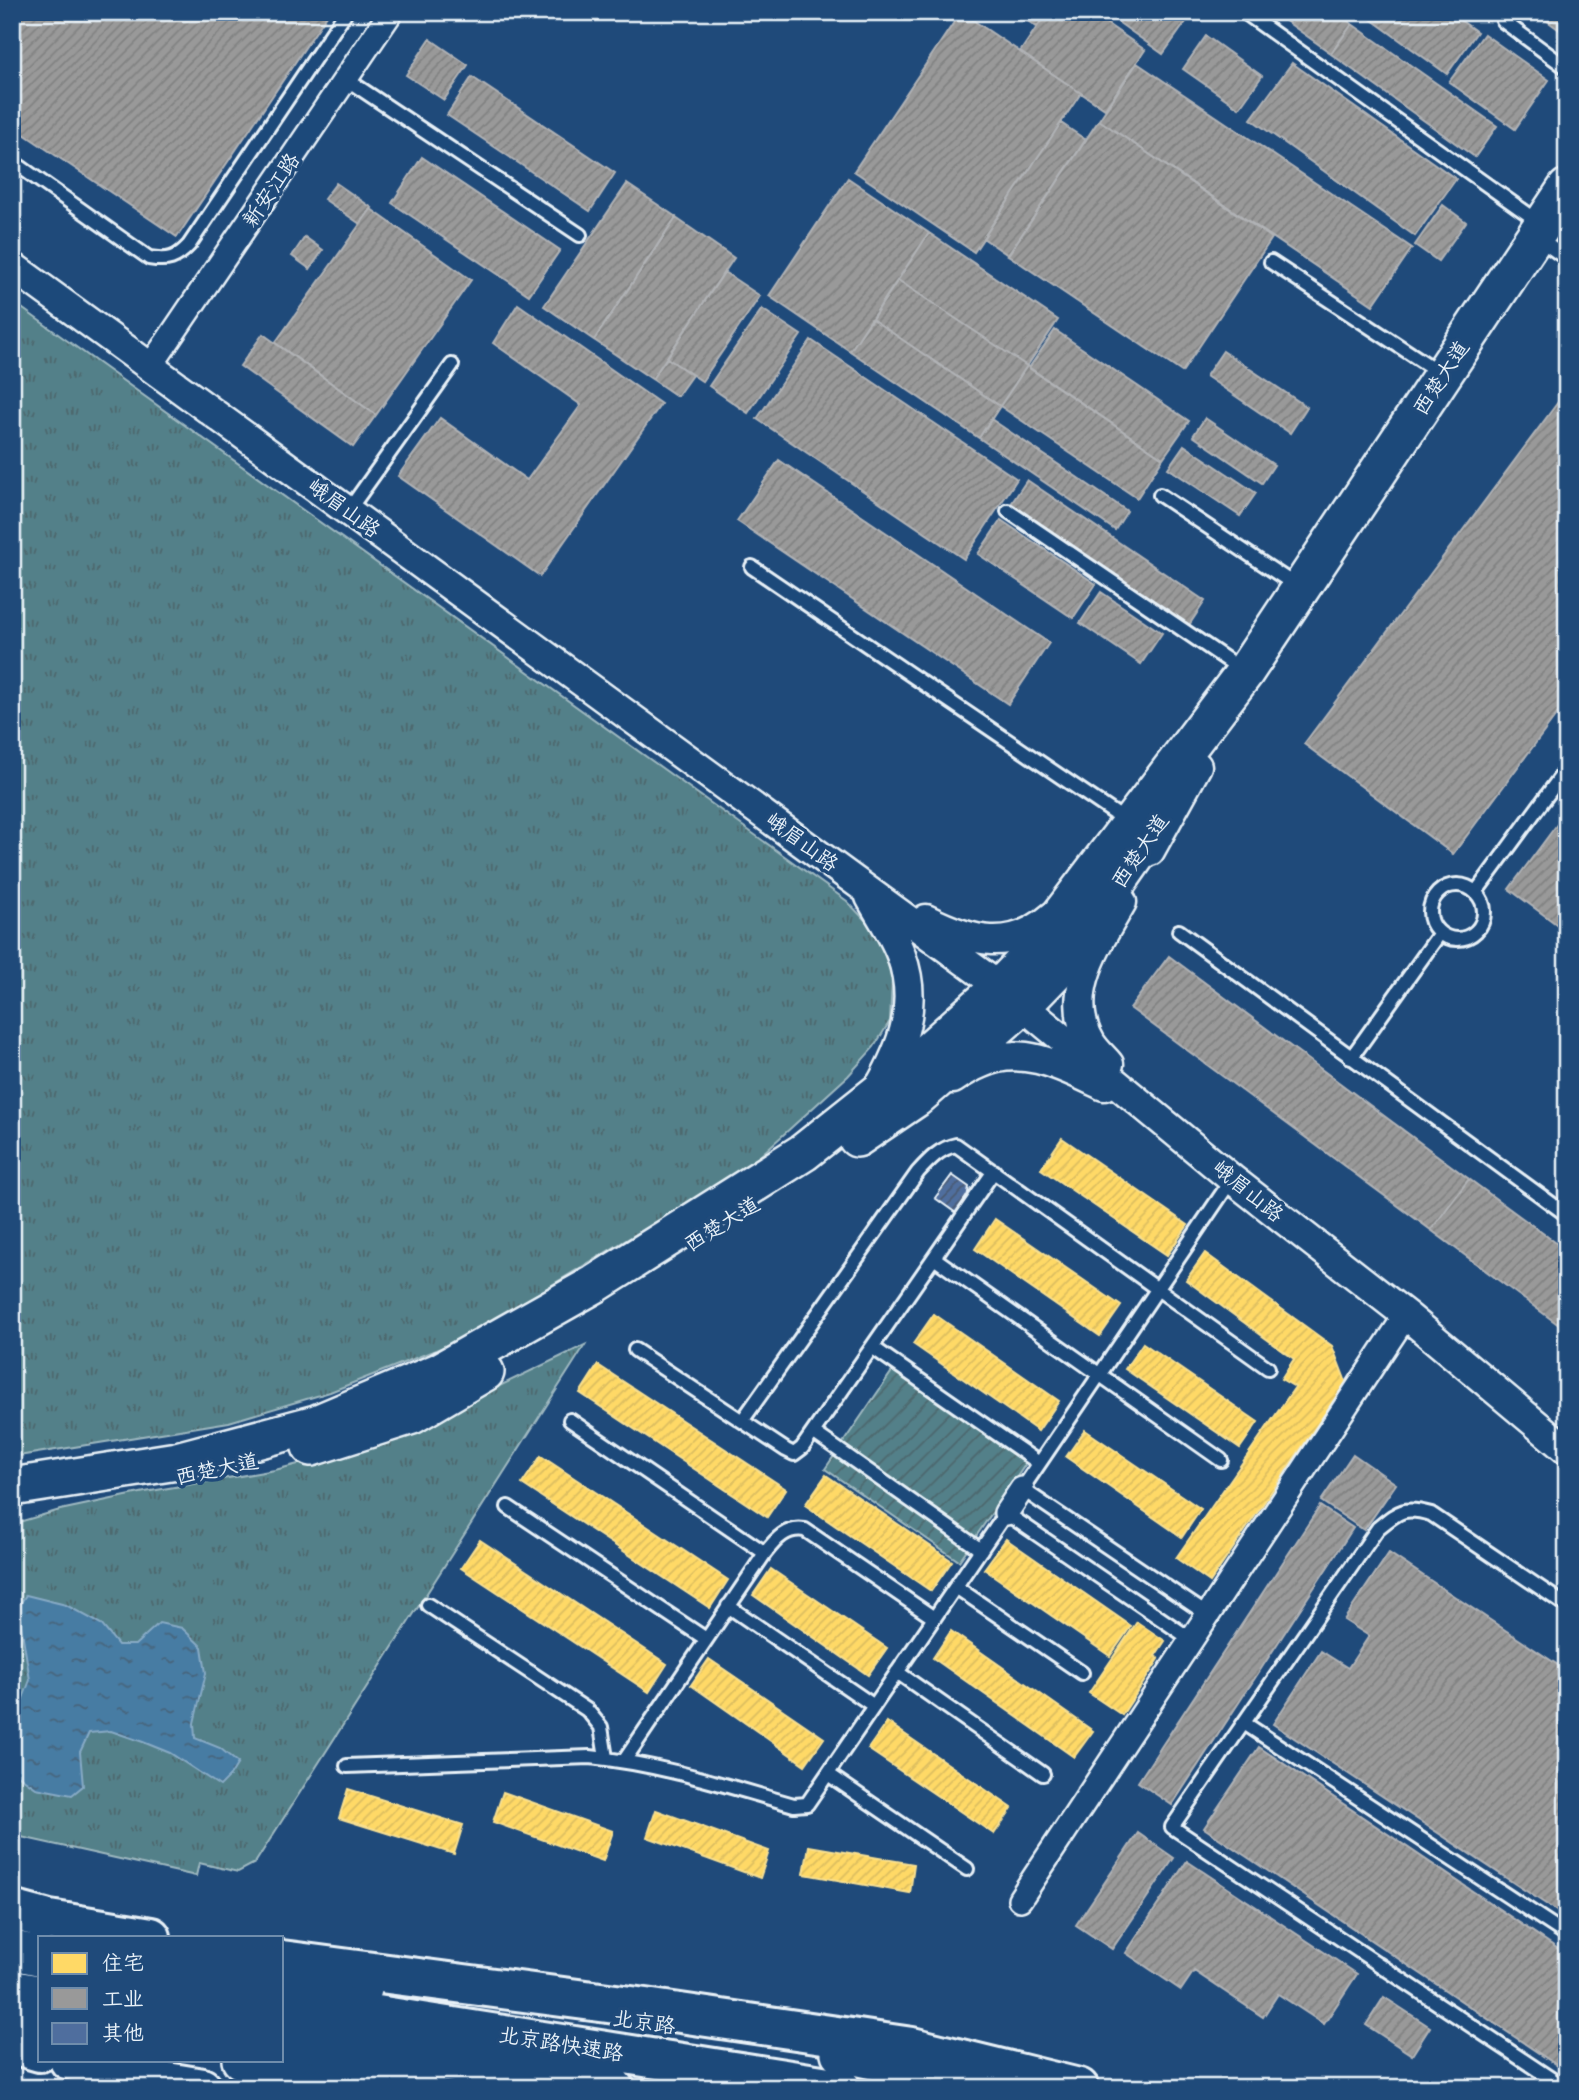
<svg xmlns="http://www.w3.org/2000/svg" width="1579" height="2100" viewBox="0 0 1579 2100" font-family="Sriracha,'LXGW WenKai TC',sans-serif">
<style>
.grass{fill:url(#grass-tufts);stroke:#9eb8c0;stroke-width:2}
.garden{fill:url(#garden-furrows);stroke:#9eb8c0;stroke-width:2}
.water{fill:url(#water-ripples);stroke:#87aac5;stroke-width:2}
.homes{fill:url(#homes-hatch);stroke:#f8e092;stroke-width:2}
.industry{fill:url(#industry-hatch);stroke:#b1b3b6;stroke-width:2}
.building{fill:url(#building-hatch);stroke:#e8f1f8;stroke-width:2}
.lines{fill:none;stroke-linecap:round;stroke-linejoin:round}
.service-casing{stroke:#e8f1f8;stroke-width:18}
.minor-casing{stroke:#e8f1f8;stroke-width:28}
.tertiary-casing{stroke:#e8f1f8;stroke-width:33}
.primary-casing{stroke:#e8f1f8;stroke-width:42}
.trunk-casing{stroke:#e8f1f8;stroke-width:44}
.service{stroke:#1f4a7a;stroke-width:12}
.minor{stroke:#1f4a7a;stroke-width:23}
.tertiary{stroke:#1f4a7a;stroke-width:28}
.primary{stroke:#1f4a7a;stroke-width:37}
.trunk{stroke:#1f4a7a;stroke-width:38}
.labels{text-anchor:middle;stroke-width:7;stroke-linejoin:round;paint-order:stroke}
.street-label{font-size:21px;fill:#e8f1f8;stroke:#1f4a7a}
</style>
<defs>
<pattern id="grass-tufts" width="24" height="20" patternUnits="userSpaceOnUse" patternTransform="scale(1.75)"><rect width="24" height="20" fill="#538089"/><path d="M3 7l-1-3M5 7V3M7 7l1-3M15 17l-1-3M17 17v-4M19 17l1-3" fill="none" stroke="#4d676d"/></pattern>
<pattern id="garden-furrows" width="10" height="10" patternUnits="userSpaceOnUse" patternTransform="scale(1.75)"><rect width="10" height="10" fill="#538089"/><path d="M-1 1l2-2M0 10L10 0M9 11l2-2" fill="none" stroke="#4d676d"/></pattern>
<pattern id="water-ripples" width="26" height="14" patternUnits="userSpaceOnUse" patternTransform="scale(1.75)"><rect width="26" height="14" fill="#467ba3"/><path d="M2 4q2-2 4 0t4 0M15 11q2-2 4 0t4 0" fill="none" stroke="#46647b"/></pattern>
<pattern id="homes-hatch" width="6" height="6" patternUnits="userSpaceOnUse" patternTransform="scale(1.75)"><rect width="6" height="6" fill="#ffd966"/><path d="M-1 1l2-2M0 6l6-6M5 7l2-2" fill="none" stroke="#dabc60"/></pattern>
<pattern id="industry-hatch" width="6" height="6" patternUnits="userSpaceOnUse" patternTransform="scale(1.75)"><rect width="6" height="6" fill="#999"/><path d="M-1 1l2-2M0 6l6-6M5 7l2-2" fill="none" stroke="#808181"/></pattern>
<pattern id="building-hatch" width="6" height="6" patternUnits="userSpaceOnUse" patternTransform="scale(1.75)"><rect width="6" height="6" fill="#4f6e9e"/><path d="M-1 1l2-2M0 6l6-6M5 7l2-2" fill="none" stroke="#4a5970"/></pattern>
</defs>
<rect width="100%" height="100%" fill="#1f4a7a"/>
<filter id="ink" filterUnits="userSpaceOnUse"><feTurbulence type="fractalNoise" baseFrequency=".0143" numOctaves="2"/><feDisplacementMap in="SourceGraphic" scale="14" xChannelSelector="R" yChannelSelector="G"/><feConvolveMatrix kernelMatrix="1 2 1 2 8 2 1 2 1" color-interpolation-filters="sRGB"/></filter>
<g filter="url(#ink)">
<path class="grass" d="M 12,301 L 847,901 L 882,938 L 892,979 L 890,1021 L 874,1047 L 848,1076 L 750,1165 L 461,1340 L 330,1392 L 229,1422 L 12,1457 Z
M 585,1345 L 255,1863 L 238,1872 L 199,1863 L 196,1876 L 12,1835 L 12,1524 L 60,1510 L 145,1492 L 275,1470 L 329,1456 L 470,1400 Z"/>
<path class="garden" d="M 893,1370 L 1027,1462 L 959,1561 L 825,1469 Z"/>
<path class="water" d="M 26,1595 L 66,1605 L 101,1624 L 118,1645 L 135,1645 L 159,1623 L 182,1628 L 202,1647 L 206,1673 L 194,1723 L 195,1738 L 220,1748 L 238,1763 L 230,1776 L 220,1786 L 170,1753 L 143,1742 L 111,1731 L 89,1733 L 80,1752 L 83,1786 L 72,1795 L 36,1788 L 12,1771 L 12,1709 L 22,1701 L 30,1680 L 18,1607 Z"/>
<path class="homes" d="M 1062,1138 L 1188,1225 L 1167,1255 L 1041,1169 Z
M 995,1219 L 1121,1306 L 1100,1336 L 975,1249 Z
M 1205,1253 L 1332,1346 L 1346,1382 L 1210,1582 L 1176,1558 L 1295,1387 L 1281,1379 L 1294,1359 L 1186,1280 Z
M 934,1314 L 1059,1401 L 1038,1431 L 913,1344 Z
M 1143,1343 L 1258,1422 L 1240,1448 L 1125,1369 Z
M 598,1365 L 786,1489 L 767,1517 L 580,1393 Z
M 1085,1430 L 1201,1509 L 1182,1537 L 1066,1457 Z
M 541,1456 L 728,1580 L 710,1608 L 522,1484 Z
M 826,1475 L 952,1561 L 931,1591 L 805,1505 Z
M 1006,1539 L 1131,1626 L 1110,1656 L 984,1569 Z
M 480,1540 L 667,1664 L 649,1692 L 461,1568 Z
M 771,1569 L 887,1648 L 868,1675 L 753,1595 Z
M 1137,1622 L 1165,1641 L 1155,1656 L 1159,1659 L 1122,1715 L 1089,1693 Z
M 951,1631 L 1093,1731 L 1074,1757 L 933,1658 Z
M 709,1659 L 824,1738 L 805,1765 L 691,1685 Z
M 887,1722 L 1012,1808 L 994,1834 L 868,1749 Z
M 348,1789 L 463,1825 L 454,1854 L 339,1818 Z
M 503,1792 L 613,1831 L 603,1861 L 493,1822 Z
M 656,1810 L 769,1851 L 760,1878 L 647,1837 Z
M 809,1846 L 914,1864 L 910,1893 L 804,1874 Z"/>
<path class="industry" d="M 12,12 L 329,12 L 177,237 L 12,126 Z
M 961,12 L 1081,93 L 974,252 L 854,171 Z
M 1014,12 L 1047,12 L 1037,27 Z
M 1047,12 L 1090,12 L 1145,50 L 1105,109 L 1020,52 Z
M 1104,12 L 1193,12 L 1163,54 Z
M 1273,12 L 1337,12 L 1352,24 L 1331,53 Z
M 1361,12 L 1449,12 L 1477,32 L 1447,74 Z
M 1476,12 L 1496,12 L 1489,21 Z
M 1535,12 L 1567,12 L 1567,22 L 1561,31 Z
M 1352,24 L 1497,126 L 1475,157 L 1331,54 Z
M 1484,34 L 1549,80 L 1515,129 L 1449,82 Z
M 1206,36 L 1262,76 L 1239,108 L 1183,69 Z
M 430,39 L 468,65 L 444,100 L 406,75 Z
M 1137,63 L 1412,248 L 1373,305 L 1099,120 Z
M 1292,63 L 1456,179 L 1415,236 L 1251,119 Z
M 472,77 L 615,173 L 590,211 L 447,115 Z
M 1099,120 L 1272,238 L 1182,372 L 1008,255 Z
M 1061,123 L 1086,140 L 1008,255 L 983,238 Z
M 422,157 L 560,250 L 529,295 L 392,203 Z
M 848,178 L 929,233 L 850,351 L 769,296 Z
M 336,183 L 372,208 L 360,224 L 324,199 Z
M 627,184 L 676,217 L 594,340 L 544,306 Z
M 1443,205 L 1466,222 L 1438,261 L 1415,245 Z
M 371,209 L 471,280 L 376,415 L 275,343 Z
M 676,218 L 734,258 L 652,379 L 594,340 Z
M 929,233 L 1058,320 L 1027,366 L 898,280 Z
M 305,237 L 323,250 L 310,269 L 292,256 Z
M 724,272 L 760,296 L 702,381 L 667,358 Z
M 898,280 L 1027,366 L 1000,406 L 872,319 Z
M 518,304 L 661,404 L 540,576 L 398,476 L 440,418 L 527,480 L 581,405 L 493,343 Z
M 762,309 L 801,335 L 748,413 L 709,386 Z
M 872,319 L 1000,406 L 979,438 L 850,351 Z
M 1055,330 L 1189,421 L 1163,458 L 1029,368 Z
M 263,334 L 376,415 L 353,447 L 240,366 Z
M 811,340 L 1017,479 L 964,559 L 757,419 Z
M 1223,351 L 1307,407 L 1290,433 L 1206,376 Z
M 667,358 L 692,375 L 677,396 L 652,379 Z
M 1027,366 L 1163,458 L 1137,498 L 1000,406 Z
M 1567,390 L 1567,701 L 1453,854 L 1304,744 Z
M 1205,418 L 1274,465 L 1262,483 L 1193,436 Z
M 991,419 L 1127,511 L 1115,530 L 979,438 Z
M 1184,445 L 1256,493 L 1240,516 L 1168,468 Z
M 779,460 L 1049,643 L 1008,704 L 737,521 Z
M 1027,480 L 1205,601 L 1189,625 L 1011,504 Z
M 1001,520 L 1096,584 L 1073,618 L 978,554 Z
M 1101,592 L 1162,633 L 1141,664 L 1080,623 Z
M 1567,811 L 1567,932 L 1509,889 Z
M 1169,956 L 1469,1179 L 1431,1230 L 1130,1008 Z
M 1469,1179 L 1567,1251 L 1567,1331 L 1431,1230 Z
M 1353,1454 L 1396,1484 L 1364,1530 L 1321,1501 Z
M 1320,1506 L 1353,1528 L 1172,1805 L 1138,1782 Z
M 1389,1553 L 1567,1671 L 1567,1918 L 1273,1724 L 1321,1651 L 1348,1668 L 1369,1636 L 1344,1620 Z
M 1259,1747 L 1567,1955 L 1567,2072 L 1204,1828 Z
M 1138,1833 L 1174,1858 L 1112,1949 L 1076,1925 Z
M 1187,1861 L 1357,1974 L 1324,2024 L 1278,1994 L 1263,2017 L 1194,1971 L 1181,1990 L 1126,1953 Z
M 1384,1997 L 1430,2027 L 1412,2055 L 1366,2025 Z"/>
<path class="building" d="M 952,1175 L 969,1187 L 967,1198 L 956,1213 L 935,1198 Z"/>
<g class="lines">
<defs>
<path id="service" d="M 1244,12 L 1539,222
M 1503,21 L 1567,68
M 346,79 L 580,235
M 12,161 L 149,258 C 168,261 176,259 189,245 L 346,12
M 1539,239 L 1567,259
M 1271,262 L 1440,373
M 1160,495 L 1298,587
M 348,511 L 452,365
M 1008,511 L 1242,670
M 752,567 L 1126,821
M1430 912a27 27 0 1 1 54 0a27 27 0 1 1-54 0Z
M 1476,892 L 1567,768
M 1179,931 L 1567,1215
M 1351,1058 L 1440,933
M 934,1258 L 1221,1460
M 872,1347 L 1039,1463
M 635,1350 L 786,1450 L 794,1454 L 802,1448 L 994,1171
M 570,1420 L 765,1553
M 742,1421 L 918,1172 C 929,1160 940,1148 956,1145 L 1268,1368
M 813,1432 L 981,1550
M 508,1507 L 706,1639
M 956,1587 L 1082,1673
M 428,1605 L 587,1710 L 601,1727 L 606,1758
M 728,1606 L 874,1706
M 1208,1615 L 1022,1489 L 1232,1179
M 897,1672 L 1043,1774
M 1244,1723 L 1567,1935
M 624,1761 L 765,1553 C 776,1539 786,1527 805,1530 L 934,1618
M 347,1766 L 590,1757 C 660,1764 727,1786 794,1805 L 807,1804 L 1006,1513 L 1192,1640
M 828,1774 L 967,1869
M 1565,2088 L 1172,1827 L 1378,1528 C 1399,1511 1404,1506 1431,1514 L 1567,1606"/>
<path id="minor" d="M 150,367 L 391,12
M 1006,1513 L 1022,1489
M 1020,1899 L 1406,1315"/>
<path id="tertiary" d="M 12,266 L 1000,987 L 1232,1179 L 1406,1315 L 1567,1450
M 1150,851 L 1197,766
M 870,897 C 880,916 894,935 901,955 C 919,1004 903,1046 878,1089
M 926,919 C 972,942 1011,953 1053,916
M 1109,1064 C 1103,1057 1096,1051 1091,1043 C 1062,994 1098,944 1122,902
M 953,1079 C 962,1073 972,1067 982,1063 C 1024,1044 1067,1069 1104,1086"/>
<path id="primary" d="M 857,1138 L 916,1098 L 1023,1005 L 1054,973 L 1154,830
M 311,1447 L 412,1415 L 485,1372
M 12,1487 L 177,1461 L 316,1424 L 439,1372 L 595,1284 L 804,1152 L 907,1070 L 1000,987 L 1029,957 L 1245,672 L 1567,188
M 282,1980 L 363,1989
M 12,2021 L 40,2026
M 840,2053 L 1002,2088
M 241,2060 L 427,2088"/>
<path id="trunk" d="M 12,1910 L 49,1920 L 151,1937
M 12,1950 L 40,1956
M 282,1960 L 646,2008 L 912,2047 L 1079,2088
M 12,1990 L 40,1995
M 282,2000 L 841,2088
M 282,2038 L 614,2088
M 12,2044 L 40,2052
M 69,2060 L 120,2074 L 202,2088"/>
</defs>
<use href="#service" class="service-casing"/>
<use href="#minor" class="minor-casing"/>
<use href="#tertiary" class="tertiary-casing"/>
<use href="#primary" class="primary-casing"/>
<use href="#trunk" class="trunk-casing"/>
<use href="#service" class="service"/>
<use href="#minor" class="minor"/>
<use href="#tertiary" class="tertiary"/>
<use href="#primary" class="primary"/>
<use href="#trunk" class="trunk"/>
</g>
</g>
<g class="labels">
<g class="street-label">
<text transform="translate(271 190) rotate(-56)" y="7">新安江路</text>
<text transform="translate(1441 378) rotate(-57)" y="7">西楚大道</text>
<text transform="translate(344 508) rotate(36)" y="7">峨眉山路</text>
<text transform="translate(802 842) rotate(36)" y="7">峨眉山路</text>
<text transform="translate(1140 851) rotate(-56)" y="7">西楚大道</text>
<text transform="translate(1248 1191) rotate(39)" y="7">峨眉山路</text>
<text transform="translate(722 1224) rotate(-32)" y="7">西楚大道</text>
<text transform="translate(217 1469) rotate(-12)" y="7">西楚大道</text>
<text transform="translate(644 2022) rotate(8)" y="7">北京路</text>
<text transform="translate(561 2044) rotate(9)" y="7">北京路快速路</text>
</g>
</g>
<rect width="1579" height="2100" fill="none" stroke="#1f4a7a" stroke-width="42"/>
<rect x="21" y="21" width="1537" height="2058" fill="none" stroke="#e8f1f8" stroke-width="2.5" filter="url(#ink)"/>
<rect x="38" y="1936" width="245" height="126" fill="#1f4a7a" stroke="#6f8dac" stroke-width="2"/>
<rect x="52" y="1953" width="35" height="21" fill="#ffd966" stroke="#6f8dac" stroke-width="2"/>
<text x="102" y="1970" font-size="21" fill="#e8f1f8">住宅</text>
<rect x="52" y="1988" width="35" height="21" fill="#999999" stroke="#6f8dac" stroke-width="2"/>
<text x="102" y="2006" font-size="21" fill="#e8f1f8">工业</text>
<rect x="52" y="2023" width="35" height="21" fill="#4f6e9e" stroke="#6f8dac" stroke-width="2"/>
<text x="102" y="2040" font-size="21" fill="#e8f1f8">其他</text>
</svg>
